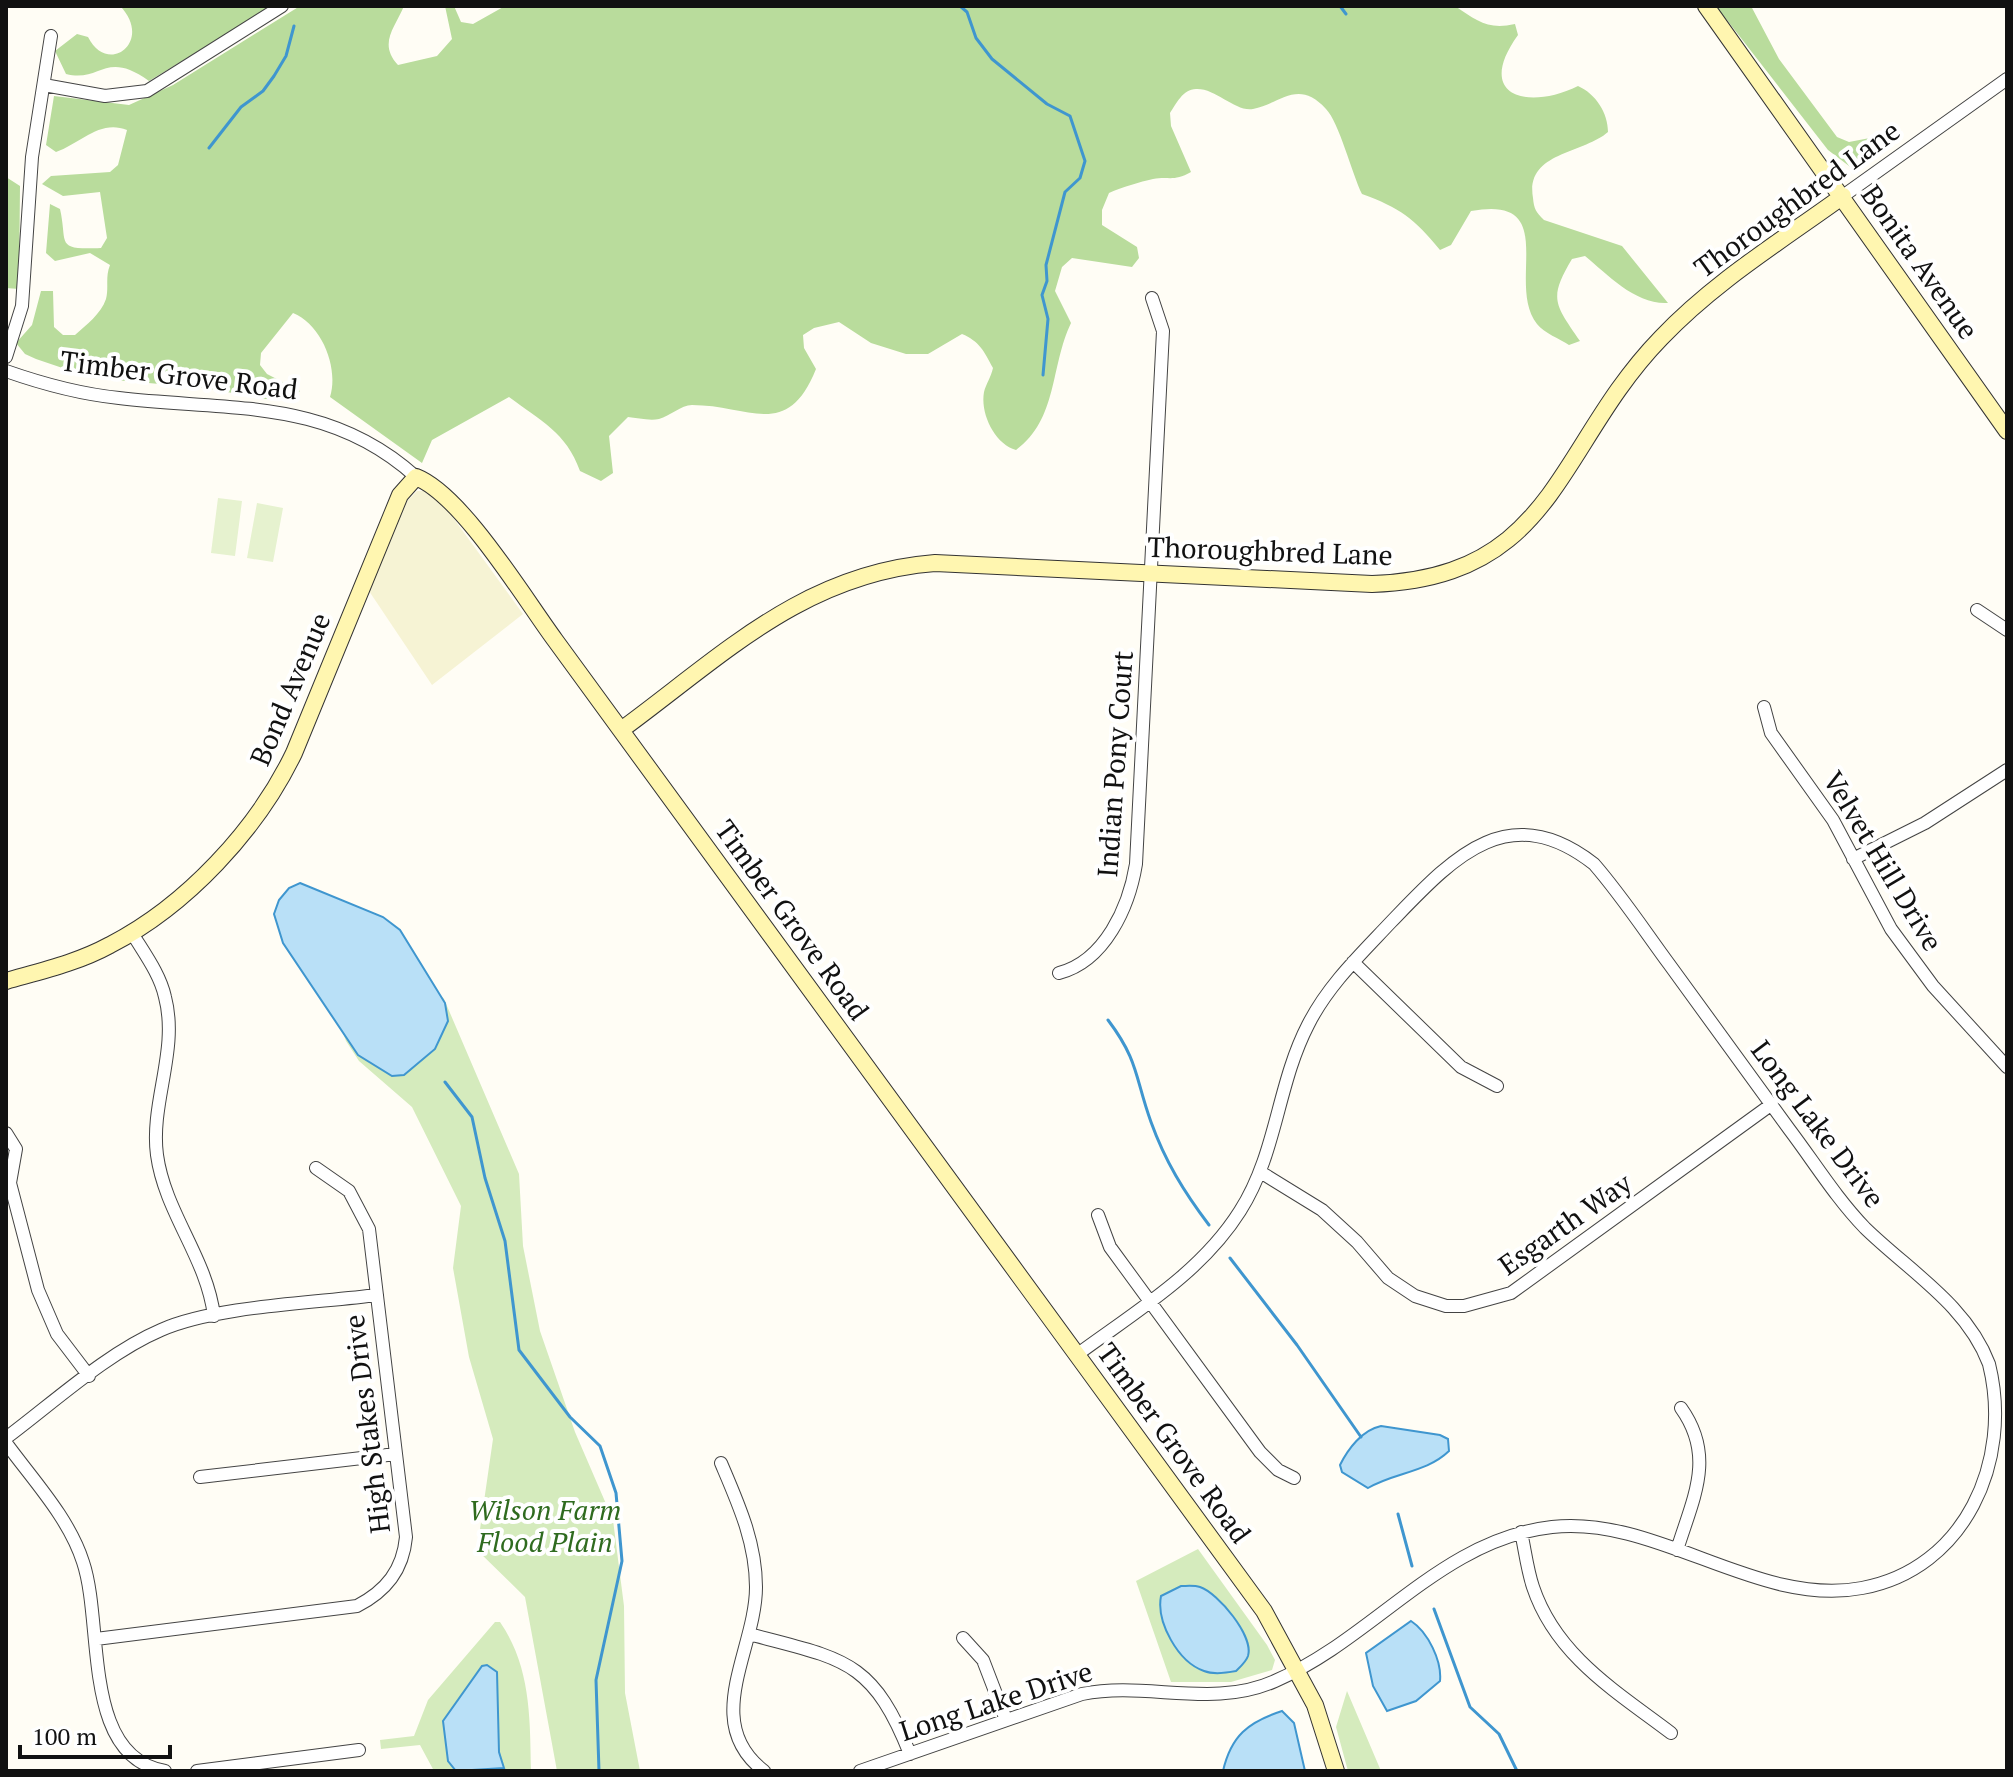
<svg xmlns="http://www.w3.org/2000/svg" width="2013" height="1777" viewBox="0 0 2013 1777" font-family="'PT Serif',serif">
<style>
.farmland{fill:#f6f3d4}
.green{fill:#d5ebbd}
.forest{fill:#b9dc9c}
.pitch{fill:#e6f2cf}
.water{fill:#b9e0f7;stroke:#3f96cf;stroke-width:2}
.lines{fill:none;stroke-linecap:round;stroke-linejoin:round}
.stream{stroke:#3f96cf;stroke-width:3}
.street-casing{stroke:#444;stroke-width:14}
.secondary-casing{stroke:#333;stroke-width:18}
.street{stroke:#fff;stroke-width:12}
.secondary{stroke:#fff6b0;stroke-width:16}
.labels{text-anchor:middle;stroke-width:8;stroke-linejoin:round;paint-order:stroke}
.street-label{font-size:28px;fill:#111;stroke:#fff}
.park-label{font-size:28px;font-style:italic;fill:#2f6b1f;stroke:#fff}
</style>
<rect width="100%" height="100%" fill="#fffdf5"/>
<path class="farmland" d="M 417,491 L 426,491 L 441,501 L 523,614 L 432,685 L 367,588 L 408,500 Z"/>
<path class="green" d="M 403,956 L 444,999 L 519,1174 L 523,1246 L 540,1331 L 575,1432 L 613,1520 L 624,1606 L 625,1693 L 640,1771 L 557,1771 L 525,1597 L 477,1550 L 493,1439 L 469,1357 L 453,1268 L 461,1206 L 412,1107 L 359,1061 L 346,1041 L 337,1017 Z
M 1198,1549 L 1267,1645 L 1275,1660 L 1272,1670 L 1231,1682 L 1171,1682 L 1136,1581 Z
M 495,1622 L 500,1622 C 531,1667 530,1718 531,1771 L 434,1771 L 420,1745 L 381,1749 L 380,1740 L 414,1736 L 428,1700 Z
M 1347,1691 L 1381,1771 L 1348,1771 L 1336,1727 Z"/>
<path class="forest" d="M 120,6 L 273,6 L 149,81 C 105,49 101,83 66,74 L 55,51 L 77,34 L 88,37 C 108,77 154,41 120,6 Z
M 300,6 L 404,6 C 395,28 378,43 398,65 L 437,56 L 452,39 L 445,6 L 454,6 L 461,22 L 473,24 L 505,6 L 1455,6 C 1477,21 1488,30 1515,24 L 1518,35 C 1474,96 1527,111 1578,86 C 1596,94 1608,113 1608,132 C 1583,154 1525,152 1533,198 C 1534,209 1536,212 1544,220 L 1622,246 L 1668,303 C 1636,305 1608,275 1585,256 L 1572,259 C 1548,299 1555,304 1580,341 L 1569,345 C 1560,339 1544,333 1537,324 C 1505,284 1562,194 1471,211 L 1451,245 L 1440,250 C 1414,218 1400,208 1362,194 C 1352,174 1339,122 1326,109 C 1298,78 1280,104 1253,109 C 1235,112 1216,88 1196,89 C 1183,89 1176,104 1170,113 L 1171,126 L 1191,172 C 1174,182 1169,176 1153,179 C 1140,182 1122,187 1109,193 L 1102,210 L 1102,225 L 1137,247 L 1139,258 L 1132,267 L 1072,258 L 1062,267 L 1055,291 L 1071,323 C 1050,367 1058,419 1016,450 C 995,444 980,414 984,392 C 986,384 991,377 993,368 C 984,351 979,341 962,334 L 928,354 L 906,354 L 871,343 L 839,322 L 814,328 L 803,335 L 804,348 L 816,369 C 787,441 750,405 692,405 C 681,405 670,416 659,419 C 650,421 637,418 628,417 L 609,436 L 613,473 L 601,481 L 580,471 C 566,432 541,421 509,397 L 432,440 L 422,463 L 330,397 C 339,368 322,325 293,313 L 261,353 L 260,365 L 267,374 L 300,391 L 291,398 L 265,399 L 205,388 L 92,378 L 36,359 L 25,354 L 16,343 L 32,325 L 41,291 L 53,291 L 54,327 L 63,335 L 75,335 C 86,325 101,314 106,299 C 109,287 105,277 110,265 L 90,253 L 55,261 L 46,253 L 50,204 L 60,209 C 68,244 54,250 101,248 L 107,238 L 100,192 L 63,196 L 42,184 L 51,176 L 110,172 L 118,165 L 127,130 C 100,119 81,143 56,152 L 46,145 L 54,96 L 129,105 L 173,85 Z
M 1716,6 L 1751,6 L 1779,59 L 1837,137 L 1849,142 L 1875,137 L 1881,147 L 1864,165 L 1853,169 L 1828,150 Z
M 6,177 L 20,186 L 19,289 L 6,288 Z"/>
<path class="pitch" d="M 218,498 L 242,501 L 235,556 L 211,553 Z
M 257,503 L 283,508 L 273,562 L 247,558 Z"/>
<path class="water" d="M 300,883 L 383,917 L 400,930 L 445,1003 L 448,1021 L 435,1049 L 404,1075 L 392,1076 L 358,1055 L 283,943 L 274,914 L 279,900 L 289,888 Z
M 1381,1426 L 1440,1435 L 1448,1439 L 1449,1451 C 1426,1473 1395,1472 1368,1488 L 1342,1472 L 1340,1465 C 1348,1449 1362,1430 1381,1426 Z
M 1181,1586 C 1187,1586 1194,1585 1200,1587 C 1218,1593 1254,1636 1248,1656 C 1246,1662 1240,1667 1236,1671 C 1226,1673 1214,1675 1204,1671 C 1178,1662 1156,1622 1161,1596 Z
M 1411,1621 C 1428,1632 1442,1661 1440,1681 L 1416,1701 L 1387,1711 L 1373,1686 L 1366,1653 Z
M 487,1665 L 497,1672 L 499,1752 L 504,1768 L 456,1771 L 448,1761 L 443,1721 L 482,1666 Z
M 1282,1711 L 1294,1723 L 1305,1771 L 1223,1771 C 1231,1736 1248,1722 1282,1711 Z"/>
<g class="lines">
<path class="stream" d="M 960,6 L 967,12 L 976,38 L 992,59 L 1047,104 L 1070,116 L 1085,161 L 1080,178 L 1065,192 L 1046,265 L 1047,281 L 1042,295 L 1048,319 L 1043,375
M 1340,6 L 1346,14
M 209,148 L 241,107 L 263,91 L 274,76 L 286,56 L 294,26
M 1108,1020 C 1139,1061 1135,1078 1151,1122 C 1165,1161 1184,1192 1209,1225
M 445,1082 L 472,1117 L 485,1178 L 505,1241 L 519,1350 L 570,1417 L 600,1446 L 616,1493 L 622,1561 L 596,1680 L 599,1771
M 1230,1258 L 1297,1345 L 1361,1437
M 1398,1514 L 1412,1566
M 1434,1609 L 1470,1707 L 1499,1734 L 1517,1771"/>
<defs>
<path id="street" d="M 44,85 L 105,96 L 147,91 L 282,6
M 1843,196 L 2007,79
M 6,357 L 22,306 L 32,157 L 51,36
M 6,371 C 43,384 80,394 119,398 C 228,411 328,397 416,477
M 1977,610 L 2007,630
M 1764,707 L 1771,733 L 1833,820 L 1891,929 L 1933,986 L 2007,1067
M 1853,859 L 1925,823 L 2007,770
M 132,933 C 144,953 160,974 165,997 C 179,1050 150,1103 157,1155 C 165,1213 207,1258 214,1316
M 1353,962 L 1461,1067 L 1497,1086
M 1059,973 C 1105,961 1129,907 1136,864 L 1163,331 L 1152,298
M 6,1133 L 16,1149 L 10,1183 L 38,1290 L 57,1334 L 89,1376
M 1262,1173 L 1322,1210 L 1357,1242 L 1388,1278 L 1415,1296 L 1446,1306 L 1464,1306 L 1511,1293 L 1772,1104
M 1098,1215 L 1110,1247 L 1260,1452 L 1278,1470 L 1294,1478
M 6,1438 C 53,1403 107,1353 161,1330 C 215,1306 315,1303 377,1295
M 6,1443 C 33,1480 69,1518 83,1562 C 104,1624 81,1757 165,1771
M 721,1463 C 738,1503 756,1542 756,1587 C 756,1650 700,1722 764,1771
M 200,1477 L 396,1454
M 1521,1532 C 1525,1550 1527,1569 1533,1587 C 1556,1656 1617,1692 1671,1733
M 1677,1550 C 1693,1498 1716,1457 1681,1408
M 749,1634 C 842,1659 872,1658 910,1754
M 963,1638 L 983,1660 L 1006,1720
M 96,1639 L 357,1606 C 386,1591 403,1570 406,1537 L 369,1229 L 349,1191 L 316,1168
M 197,1771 L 359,1750
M 860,1771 L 1082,1694 C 1146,1681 1213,1709 1275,1681 C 1373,1639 1442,1539 1552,1527 C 1657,1515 1758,1608 1862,1588 C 1965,1569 2013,1461 1989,1364 C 1967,1305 1909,1271 1865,1228 C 1836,1198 1814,1162 1789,1129 C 1749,1074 1709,1019 1669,964 C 1644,930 1621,895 1594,864 C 1507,796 1451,860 1391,922 C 1361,954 1328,985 1308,1025 C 1277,1085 1277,1153 1240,1211 C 1201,1273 1135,1312 1078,1354"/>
<path id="secondary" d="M 1706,6 L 2007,431
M 621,730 C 722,656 804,573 935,563 L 1372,584 C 1556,578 1556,446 1661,338 C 1714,282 1781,241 1843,196
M 6,981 C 41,971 77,963 110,945 C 186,906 257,830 294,753 L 400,495 L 416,477 C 462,495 524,598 555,640 L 1264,1611 L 1315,1705 L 1336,1771"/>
</defs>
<use href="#street" class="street-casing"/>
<use href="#secondary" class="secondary-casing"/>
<use href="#street" class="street"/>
<use href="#secondary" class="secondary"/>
</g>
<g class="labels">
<g class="street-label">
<text transform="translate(1797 199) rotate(-36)" y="10">Thoroughbred Lane</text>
<text transform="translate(1920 262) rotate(55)" y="10">Bonita Avenue</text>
<text transform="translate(179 375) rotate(7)" y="10">Timber Grove Road</text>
<text transform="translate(1270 551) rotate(2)" y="10">Thoroughbred Lane</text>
<text transform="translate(290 689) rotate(-67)" y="10">Bond Avenue</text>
<text transform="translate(1115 764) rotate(-86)" y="10">Indian Pony Court</text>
<text transform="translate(1883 861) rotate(59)" y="10">Velvet Hill Drive</text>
<text transform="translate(792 920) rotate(54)" y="10">Timber Grove Road</text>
<text transform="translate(1818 1124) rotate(53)" y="10">Long Lake Drive</text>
<text transform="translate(1565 1224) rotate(-35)" y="10">Esgarth Way</text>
<text transform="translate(367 1424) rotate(-97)" y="10">High Stakes Drive</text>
<text transform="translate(1174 1443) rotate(54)" y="10">Timber Grove Road</text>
<text transform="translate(996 1701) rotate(-18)" y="10">Long Lake Drive</text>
</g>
<g class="park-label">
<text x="545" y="1520">Wilson Farm<tspan x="545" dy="32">Flood Plain</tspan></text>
</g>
</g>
<rect width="2013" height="1777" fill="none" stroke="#111111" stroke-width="16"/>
<path d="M20 1745v12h150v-12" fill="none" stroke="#111111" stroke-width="4"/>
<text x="32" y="1745" font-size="24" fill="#111111" stroke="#ffffff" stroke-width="6" paint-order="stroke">100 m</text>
</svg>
